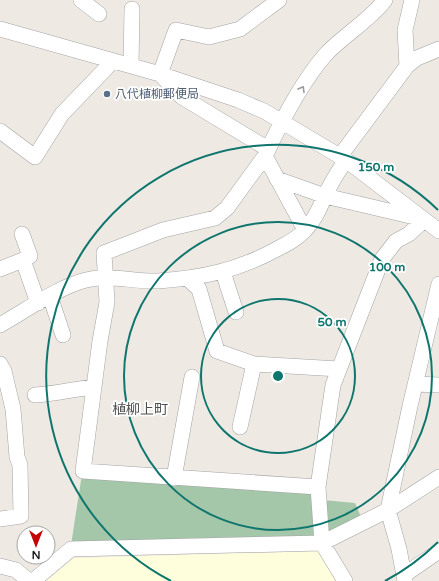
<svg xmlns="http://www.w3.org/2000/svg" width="439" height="581" viewBox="0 0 439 581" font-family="'Varela Round','Noto Sans JP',sans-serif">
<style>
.education{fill:#fefedc}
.cemetery{fill:#a4c6a9}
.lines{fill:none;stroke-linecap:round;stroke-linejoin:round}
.minor-casing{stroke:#a4a4a4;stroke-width:16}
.minor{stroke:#fff;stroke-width:15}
.oneway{stroke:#999}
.ring{fill:none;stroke:#0f766e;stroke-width:2}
.service-dot{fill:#5c6f8a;stroke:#fff;stroke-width:1.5}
.labels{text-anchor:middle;stroke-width:3.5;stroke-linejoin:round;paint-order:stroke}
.service-label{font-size:12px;fill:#4e5e75;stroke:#fff;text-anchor:start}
.quarter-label{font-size:14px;fill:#505050;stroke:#fff}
.centre{fill:#0f766e;stroke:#fff;stroke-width:2}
.ring-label{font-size:12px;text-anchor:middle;font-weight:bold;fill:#0f766e;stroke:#fff;stroke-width:3.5;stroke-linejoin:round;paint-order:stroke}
</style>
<rect width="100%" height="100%" fill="#eeeae3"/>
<path class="education" d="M 322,551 L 340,581 L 46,581 L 74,558 Z"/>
<path class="cemetery" d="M 82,474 L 314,488 L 323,500 L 355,503 L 361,517 L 317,537 L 71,545 Z"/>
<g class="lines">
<defs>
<path id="minor" d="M 81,0 L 99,14
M 0,29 L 160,74 L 238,100 L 264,111 L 346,160 L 439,231
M 131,66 L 132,9
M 407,66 L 405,30 L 412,0
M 0,131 L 35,157 L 62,114 L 113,61
M 268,149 L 182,97 L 160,74 L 176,30 L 209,37 L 240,29 L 279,0
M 265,156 L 227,208 L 215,218 L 163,230 L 104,253 L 107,302 L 100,341 L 83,471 L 318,487
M 340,156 L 407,66 L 417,58 L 439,49
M 277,179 L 325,196 L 419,218
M 305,230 L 265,156 C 280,124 303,80 326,54 C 343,36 371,19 385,0
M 22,234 L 30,256 L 23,260
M 0,269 L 23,260 L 38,303
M 223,272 L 236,312
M 187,278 L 199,289 L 217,351 L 254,364 L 339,369
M 50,296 L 63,335
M 0,325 C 25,311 58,287 86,280 C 110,274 134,282 158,281 C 202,278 239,270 277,249 C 287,244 297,239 305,230 C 317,218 321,203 329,188 C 333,179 340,169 346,160
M 0,364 L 4,371 L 13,409 L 17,457 L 20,465 L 21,516 L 0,519
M 416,384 L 439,385
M 35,395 C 55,394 74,389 94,387
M 240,427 L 254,364
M 174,478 L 192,377
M 0,566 L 16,570 L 29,581
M 404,575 L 439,551
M 33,581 L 71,549 L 322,543 L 388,510 L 439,477
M 345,581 L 322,543 L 318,487 L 333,385 L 382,259 L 396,241 L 409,234 L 424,220
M 405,581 L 399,549 L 388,510 L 410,406 L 439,284"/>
</defs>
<use href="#minor" class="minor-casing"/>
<use href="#minor" class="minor"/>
</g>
<defs><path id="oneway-chevron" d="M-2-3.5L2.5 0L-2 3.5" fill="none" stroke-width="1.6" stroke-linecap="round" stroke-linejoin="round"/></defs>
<use class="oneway" href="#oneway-chevron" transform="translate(302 89) rotate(-59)"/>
<g class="ring">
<circle cx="278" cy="376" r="77"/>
<circle cx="278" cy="376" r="154"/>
<path d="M438 542A231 231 0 0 1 385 581M171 581A231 231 0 1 1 438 210"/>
</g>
<circle class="service-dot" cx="107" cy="94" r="4"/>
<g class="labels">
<g class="service-label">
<text x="115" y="98">八代植柳郵便局</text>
</g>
<g class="quarter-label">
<text x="140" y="414">植柳上町</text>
</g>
</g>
<circle cx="278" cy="376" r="6" class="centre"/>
<g class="ring-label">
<text x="376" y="171">150 m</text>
<text x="387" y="271">100 m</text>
<text x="332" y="326">50 m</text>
</g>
<g transform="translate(36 545) rotate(180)"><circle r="19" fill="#ffffff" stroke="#a5a5a5"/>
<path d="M0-3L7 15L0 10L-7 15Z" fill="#c50507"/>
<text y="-6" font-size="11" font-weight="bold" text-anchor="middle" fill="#1d1d1d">N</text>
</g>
</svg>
